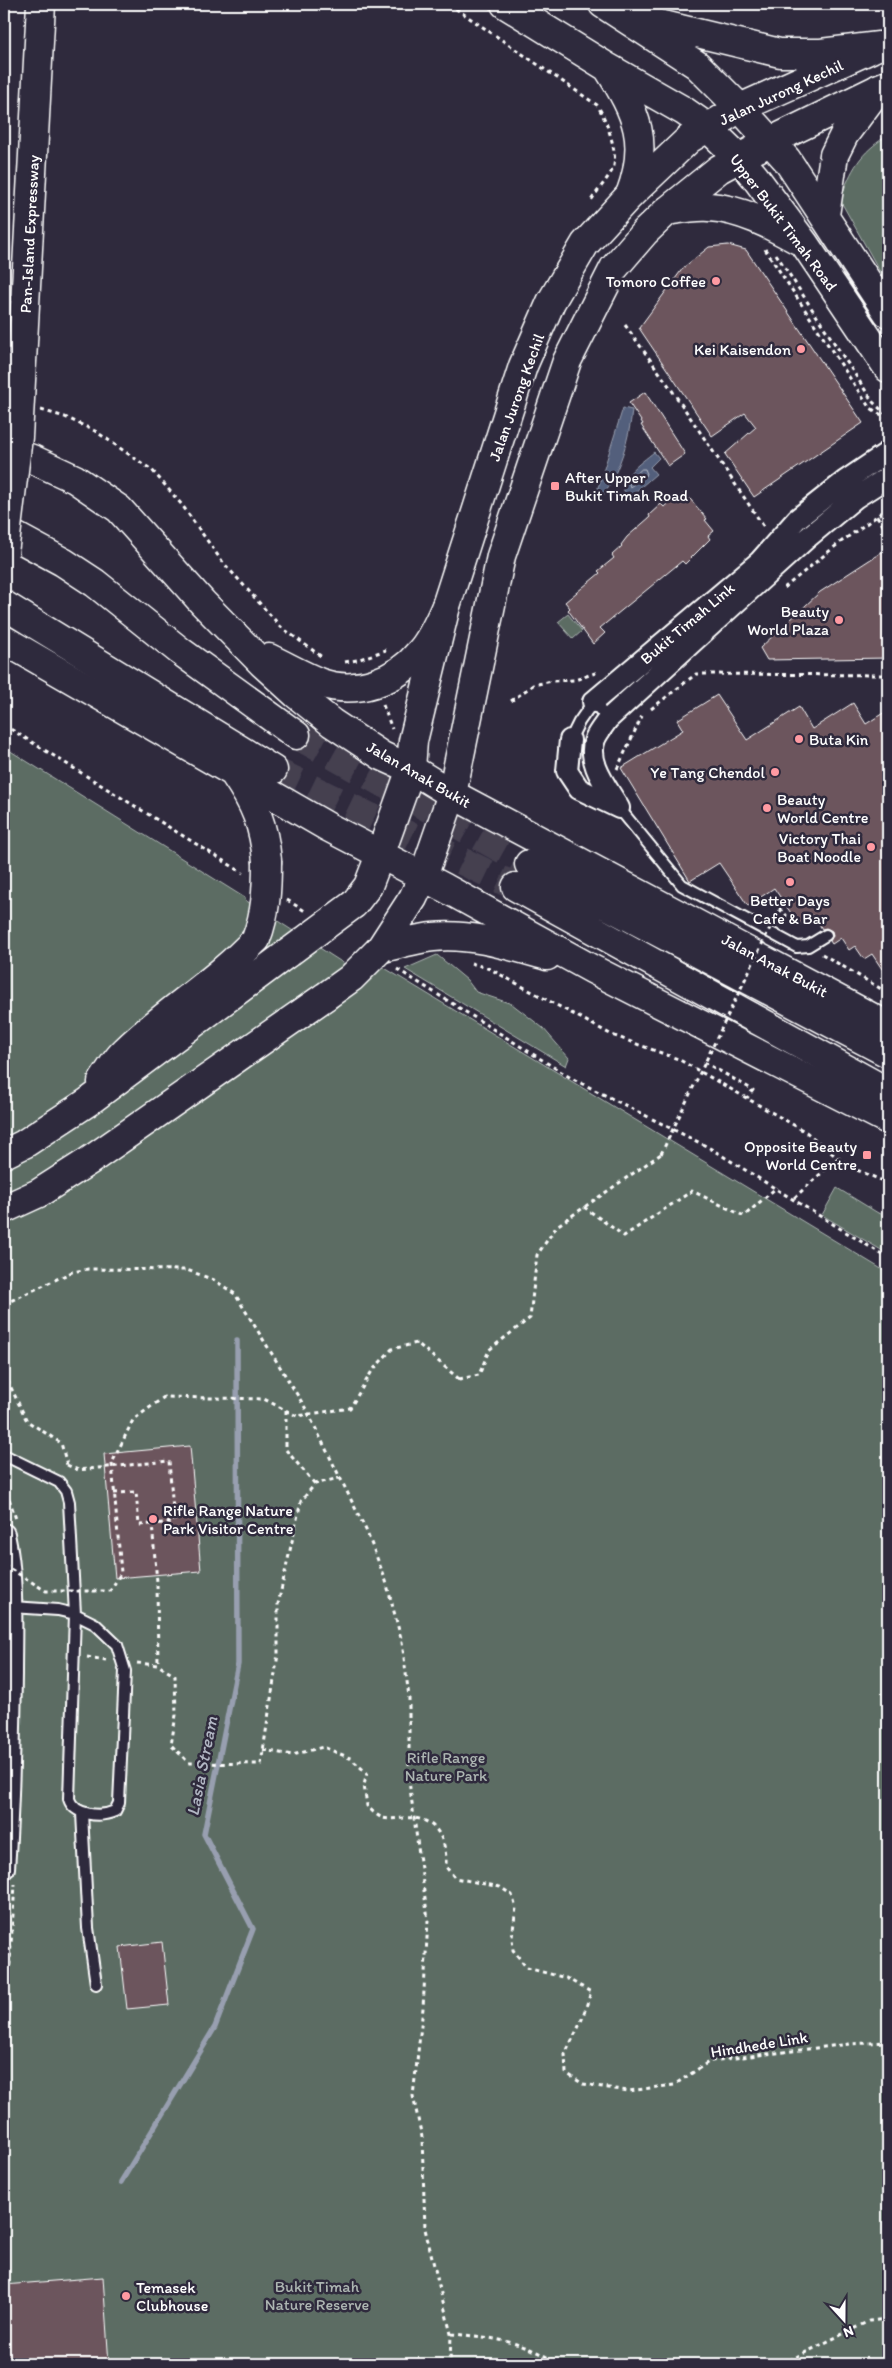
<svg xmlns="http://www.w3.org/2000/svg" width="892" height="2368" viewBox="0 0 892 2368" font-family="Itim,sans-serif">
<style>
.green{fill:#5b6c64;stroke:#adb6b2}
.water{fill:#535f7b;stroke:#989fb0}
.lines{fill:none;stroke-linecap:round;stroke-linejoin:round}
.shore{stroke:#babfca;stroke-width:1}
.stream{stroke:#989fb0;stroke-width:5.5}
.building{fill:#6c555d;stroke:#fff}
.primary-tunnel{stroke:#443f50;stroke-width:28;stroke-dasharray:28 14;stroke-linecap:butt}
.lane-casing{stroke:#fff;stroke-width:14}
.street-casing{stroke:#fff;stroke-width:24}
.secondary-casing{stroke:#fff;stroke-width:31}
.primary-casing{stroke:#fff;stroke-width:31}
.highway-casing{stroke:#fff;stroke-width:31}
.path{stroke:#fff;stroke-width:3;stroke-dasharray:4 4;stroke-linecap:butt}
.lane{stroke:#2f2a3d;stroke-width:10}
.street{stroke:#2f2a3d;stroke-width:20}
.secondary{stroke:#2f2a3d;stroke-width:28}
.primary{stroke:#2f2a3d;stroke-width:28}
.highway{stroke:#2f2a3d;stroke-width:28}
.highway-bridge-casing{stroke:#fff;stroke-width:31;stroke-linecap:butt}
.path-bridge{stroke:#fff;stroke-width:3;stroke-dasharray:4 4;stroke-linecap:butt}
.highway-bridge{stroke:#2f2a3d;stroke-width:28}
.poi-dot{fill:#ff9aa2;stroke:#2f2a3d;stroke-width:2}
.labels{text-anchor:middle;stroke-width:5;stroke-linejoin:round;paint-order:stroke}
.street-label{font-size:16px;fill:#fff;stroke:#2f2a3d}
.poi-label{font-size:16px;fill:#fff;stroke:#2f2a3d;text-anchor:end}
.park-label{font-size:16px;fill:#adb6b2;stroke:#2f2a3d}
.water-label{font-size:18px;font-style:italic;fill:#b2b7c4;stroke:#2f2a3d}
</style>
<rect width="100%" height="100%" fill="#2f2a3d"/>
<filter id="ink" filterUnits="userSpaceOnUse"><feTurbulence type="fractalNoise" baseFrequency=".02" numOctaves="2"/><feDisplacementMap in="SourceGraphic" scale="10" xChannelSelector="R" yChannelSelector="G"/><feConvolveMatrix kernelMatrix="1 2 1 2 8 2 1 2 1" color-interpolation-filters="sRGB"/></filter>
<g filter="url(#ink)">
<path class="green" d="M 888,135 L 888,286 L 840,200 C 852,168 859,154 888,135 Z
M 568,614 L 582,631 L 573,639 L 558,622 Z
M 4,747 L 245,898 L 245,900 L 368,979 L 383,967 L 888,1273 L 888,2364 L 4,2364 Z
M 437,955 L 467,980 L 476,992 L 512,1004 L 543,1028 L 569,1058 L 566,1066 L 405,969 Z
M 837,1188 L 878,1213 L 888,1216 L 888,1254 L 822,1215 Z"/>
<path class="water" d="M 623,408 L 632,410 C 629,442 620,466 605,494 L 597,491 Z
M 654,452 L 659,458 L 650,467 L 656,474 L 627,499 C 615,478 640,464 654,452 Z"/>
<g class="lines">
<path class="shore" d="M 642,469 L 645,469 L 647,474 L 630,487 L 629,484 L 633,477 Z"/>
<path class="stream" d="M 121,2182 L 215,2027 L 253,1929 L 204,1834 L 238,1664 L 237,1341"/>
</g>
<path class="building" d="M 728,245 L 746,250 L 863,423 L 754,497 L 725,454 L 756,427 L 745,413 L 712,436 L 639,328 L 683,268 L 709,247 Z
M 645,392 L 685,454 L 668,466 L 641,425 L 643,424 L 629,403 Z
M 685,493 L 707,519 L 705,520 L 714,531 L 708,536 L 710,539 L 685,564 L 682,561 L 600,628 L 605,633 L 593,644 L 568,610 L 570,608 L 565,602 L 600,573 L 598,571 L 614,558 L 612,555 L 622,546 L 621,545 L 627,537 L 650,517 L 649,515 L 661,504 L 664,507 L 676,496 L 678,498 Z
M 888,548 L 888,658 L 767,660 L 760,648 L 820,592 Z
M 717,695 L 747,740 L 799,707 L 812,729 L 853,703 L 866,724 L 888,710 L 888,978 L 872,954 L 864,959 L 855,946 L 849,950 L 841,938 L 832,944 L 830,941 L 833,935 L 832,931 L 826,928 L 822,929 L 813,915 L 799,925 L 774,888 L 748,906 L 719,863 L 690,881 L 621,768 L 683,730 L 677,720 Z
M 190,1446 L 201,1571 L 115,1578 L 104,1454 Z
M 162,1942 L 169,2005 L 127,2009 L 120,1947 Z
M 103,2277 L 109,2364 L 4,2364 L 4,2285 Z"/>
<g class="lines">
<path class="primary-tunnel" d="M 296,735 L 529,864
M 273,770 L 516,887"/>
<defs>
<path id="lane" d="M 570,740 L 579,722 L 593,702 L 608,719
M 619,808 L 682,885 L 797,947 L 808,946 L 826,935
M 4,1455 L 59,1482 L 66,1491 L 69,1502 L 75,1614 L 69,1799 C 74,1815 100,1818 115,1811 L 119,1803 L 125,1671 L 117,1645 L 95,1624 L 75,1614 L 58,1610 L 12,1607
M 82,1813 L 88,1928 L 96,1984"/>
<path id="street" d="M 593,702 L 759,562 L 797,519 L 845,481 L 888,452
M 570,740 L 567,771 L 579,789 L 619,808
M 619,808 C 608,788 586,763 595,739 C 598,732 604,725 608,719 L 807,538 L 855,498 L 888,477
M 4,1534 C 14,1580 11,1627 11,1674 C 10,1739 9,1803 4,1868"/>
<path id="secondary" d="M 740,108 L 871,49
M 769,142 L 884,86"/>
<path id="primary" d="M 4,530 L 63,562 L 95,583 L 180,651 L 296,735
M 4,605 L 273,770
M 380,855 L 411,769 L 413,741 L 446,606 L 523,366 L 551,302 L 585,244 L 630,195 L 689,139 L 740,108
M 529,864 L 888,1053
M 423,877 L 452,794 L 501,556 L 567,361 L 614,268 L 645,232 L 667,211 L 719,169 L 769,142
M 516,887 L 888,1092"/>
<path id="highway" d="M 505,4 L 607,67 L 684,111 L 707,127 L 739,158 L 755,177 L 804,243 L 888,368
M 603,4 L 697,65 L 740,108 L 787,160 L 888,313
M 639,19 L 780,53 L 821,53 L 879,46
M 608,68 C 637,114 650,142 630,195
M 667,211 C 680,209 695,206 709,207 C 741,209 771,225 798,240
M 825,215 L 834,155 L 844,135 L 879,88
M 4,449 L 32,459 L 75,479 L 119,509 L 203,603 L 262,663 L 296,694 L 332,723 L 382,756 L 411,769 L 452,794 L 888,1026
M 4,640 L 328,827 L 445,888 L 592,969 L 888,1120
M 269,658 C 286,666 303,676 321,683 C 356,695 397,681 420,652 C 432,639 439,621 446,606
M 235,775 C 255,804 264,826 267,861
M 354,904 L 368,886 L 380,855
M 380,949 C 398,944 415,939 433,937 C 471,933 511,946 547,956
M 380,949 L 413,898 L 423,877
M 102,1082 C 109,1072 116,1059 125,1051 C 166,1011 217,981 256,939
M 4,1154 L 24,1144 L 88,1102 L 288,953
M 4,1209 L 39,1193 L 89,1161 L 326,996"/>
</defs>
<use href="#lane" class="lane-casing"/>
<use href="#street" class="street-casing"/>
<use href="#secondary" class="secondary-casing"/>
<use href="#primary" class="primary-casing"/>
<use href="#highway" class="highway-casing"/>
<path class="path" d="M 449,4 L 597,105 C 606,118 619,154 613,169 C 607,180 597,191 590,202
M 765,249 L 869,407 L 888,419
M 776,254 L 873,402 L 888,416
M 625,325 L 667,383 L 764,527
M 41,410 L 65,417 L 95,431 L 152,470 L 182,505 L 221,560 L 281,627 L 322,657
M 877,516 L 888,533
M 784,588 L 838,544 L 888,508
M 345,662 L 357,660 L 386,650
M 511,701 L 533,685 L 552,681 L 575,680 L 598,672
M 383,705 L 392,729
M 651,709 L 696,674 L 888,675
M 4,725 L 243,873
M 617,769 L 642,716
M 287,900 L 305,911
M 779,909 L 786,915 L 783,924
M 822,954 L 888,993
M 471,963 L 490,969 L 612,1035 L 678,1059 L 806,1132 L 838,1158 L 857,1170 L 888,1183
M 397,969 L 571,1078 L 708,1147 L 888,1258
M 704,1062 L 753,1090 L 747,1098
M 794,1198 L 838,1158
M 584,1207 L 624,1236 L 692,1191 L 744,1216 L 777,1187
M 4,1304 L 72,1272 L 88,1269 L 187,1270 L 214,1280 L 235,1294 L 306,1409 L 366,1530 L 386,1581 L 402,1642 L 409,1697 L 409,1781 L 428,1920 L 423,2008 L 413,2096 L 422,2137 L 425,2229 L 451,2334 L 450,2364
M 4,1373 L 27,1421 L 61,1443 L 67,1465
M 459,1379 L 479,1375 L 489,1350 L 530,1318 L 537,1255 L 557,1226 L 661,1154
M 286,1410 L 286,1450 L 315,1484
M 67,1465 L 78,1470 L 169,1461 L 174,1522 L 152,1524 L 157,1582 L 158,1665
M 4,1484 L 16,1519
M 114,1493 L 136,1492 L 139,1525 L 152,1524
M 87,1657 L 106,1660
M 137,1663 L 158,1665 L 175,1676 L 176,1715 L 171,1745 L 189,1763 L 261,1764 L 278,1654 L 278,1604 L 301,1501 L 315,1484 L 339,1478
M 263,1750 L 292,1755 L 323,1747 L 350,1758 L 367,1773 L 364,1785 L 367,1806 C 371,1810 377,1816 383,1818 C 392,1820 404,1817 414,1818 C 440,1821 447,1845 446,1867 L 455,1878 L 500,1887 L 512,1895 L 516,1908 L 512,1937 L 513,1950 L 527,1968 L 566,1978 L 591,1992 L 581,2022 L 565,2054 L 566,2073 L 583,2084 L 628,2091 L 674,2085 L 710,2061 L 849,2044 L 888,2042
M 4,1997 L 9,1975 L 15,1884
M 451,2334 C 493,2337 522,2341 559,2364
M 782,2364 L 869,2321 L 888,2319"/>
<use href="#lane" class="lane"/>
<use href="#street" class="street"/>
<use href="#secondary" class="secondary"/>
<use href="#primary" class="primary"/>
<use href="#highway" class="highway"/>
<defs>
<path id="highway-bridge" d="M 4,553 L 18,437 L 41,4
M 256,939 C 266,913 267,889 267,861
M 288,953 L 354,904
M 326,996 L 351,978 L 380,949"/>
</defs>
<use href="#highway-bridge" class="highway-bridge-casing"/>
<path class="path-bridge" d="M 661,1154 L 779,909 L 785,904
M 4,1565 L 46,1591 L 110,1591 L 121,1573 L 112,1463 L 133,1420 L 164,1397 L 264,1399 L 297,1416 L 350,1408 L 372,1371 L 392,1349 L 417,1343 L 459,1379"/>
<use href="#highway-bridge" class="highway-bridge"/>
</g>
</g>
<g class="poi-dot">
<circle cx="716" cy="281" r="5"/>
<circle cx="801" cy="349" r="5"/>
<rect x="550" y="481" width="10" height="10" rx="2.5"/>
<circle cx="839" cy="620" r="5"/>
<circle cx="799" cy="739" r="5"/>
<circle cx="775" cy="772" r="5"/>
<circle cx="767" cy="808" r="5"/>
<circle cx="871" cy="847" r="5"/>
<circle cx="790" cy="882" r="5"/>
<rect x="862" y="1150" width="10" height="10" rx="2.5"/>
<circle cx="153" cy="1519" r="5"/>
<circle cx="126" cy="2296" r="5"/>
</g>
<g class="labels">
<g class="street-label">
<text transform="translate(781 92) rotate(-25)" y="6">Jalan Jurong Kechil</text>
<text transform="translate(784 222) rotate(53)" y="6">Upper Bukit Timah Road</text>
<text transform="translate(29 234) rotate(-87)" y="6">Pan-Island Expressway</text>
<text transform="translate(516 397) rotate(-70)" y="6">Jalan Jurong Kechil</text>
<text transform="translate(687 623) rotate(-40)" y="6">Bukit Timah Link</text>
<text transform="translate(419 774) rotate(30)" y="6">Jalan Anak Bukit</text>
<text transform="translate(775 965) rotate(28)" y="6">Jalan Anak Bukit</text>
<text transform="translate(759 2044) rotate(-9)" y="6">Hindhede Link</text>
</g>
<g class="poi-label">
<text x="706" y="287">Tomoro Coffee</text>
<text x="791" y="355">Kei Kaisendon</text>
<text x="565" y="483" text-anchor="start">After Upper<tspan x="565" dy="18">Bukit Timah Road</tspan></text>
<text x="829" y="617">Beauty<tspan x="829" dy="18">World Plaza</tspan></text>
<text x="809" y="745" text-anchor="start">Buta Kin</text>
<text x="765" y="778">Ye Tang Chendol</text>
<text x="777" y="805" text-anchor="start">Beauty<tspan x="777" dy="18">World Centre</tspan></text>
<text x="861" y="844">Victory Thai<tspan x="861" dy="18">Boat Noodle</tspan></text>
<text x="790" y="906" text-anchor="middle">Better Days<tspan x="790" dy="18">Cafe &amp; Bar</tspan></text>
<text x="857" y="1152">Opposite Beauty<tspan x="857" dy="18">World Centre</tspan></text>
<text x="163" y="1516" text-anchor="start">Rifle Range Nature<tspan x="163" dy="18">Park Visitor Centre</tspan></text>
<text x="136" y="2293" text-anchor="start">Temasek<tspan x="136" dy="18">Clubhouse</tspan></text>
</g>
<g class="park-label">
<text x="446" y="1763">Rifle Range<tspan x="446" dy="18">Nature Park</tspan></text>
<text x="317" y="2292">Bukit Timah<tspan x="317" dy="18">Nature Reserve</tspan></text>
</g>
<g class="water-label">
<text transform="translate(202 1766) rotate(-79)" y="6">Lasia Stream</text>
</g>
</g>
<rect width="892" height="2368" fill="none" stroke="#2f2a3d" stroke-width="20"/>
<rect x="10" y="10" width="872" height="2348" fill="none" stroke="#fff" stroke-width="2" filter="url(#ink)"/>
<g transform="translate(844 2320) rotate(159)" stroke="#2f2a3d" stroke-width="4" paint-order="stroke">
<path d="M0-4L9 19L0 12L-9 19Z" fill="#ffffff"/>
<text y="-8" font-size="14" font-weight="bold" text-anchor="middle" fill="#ffffff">N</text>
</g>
</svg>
